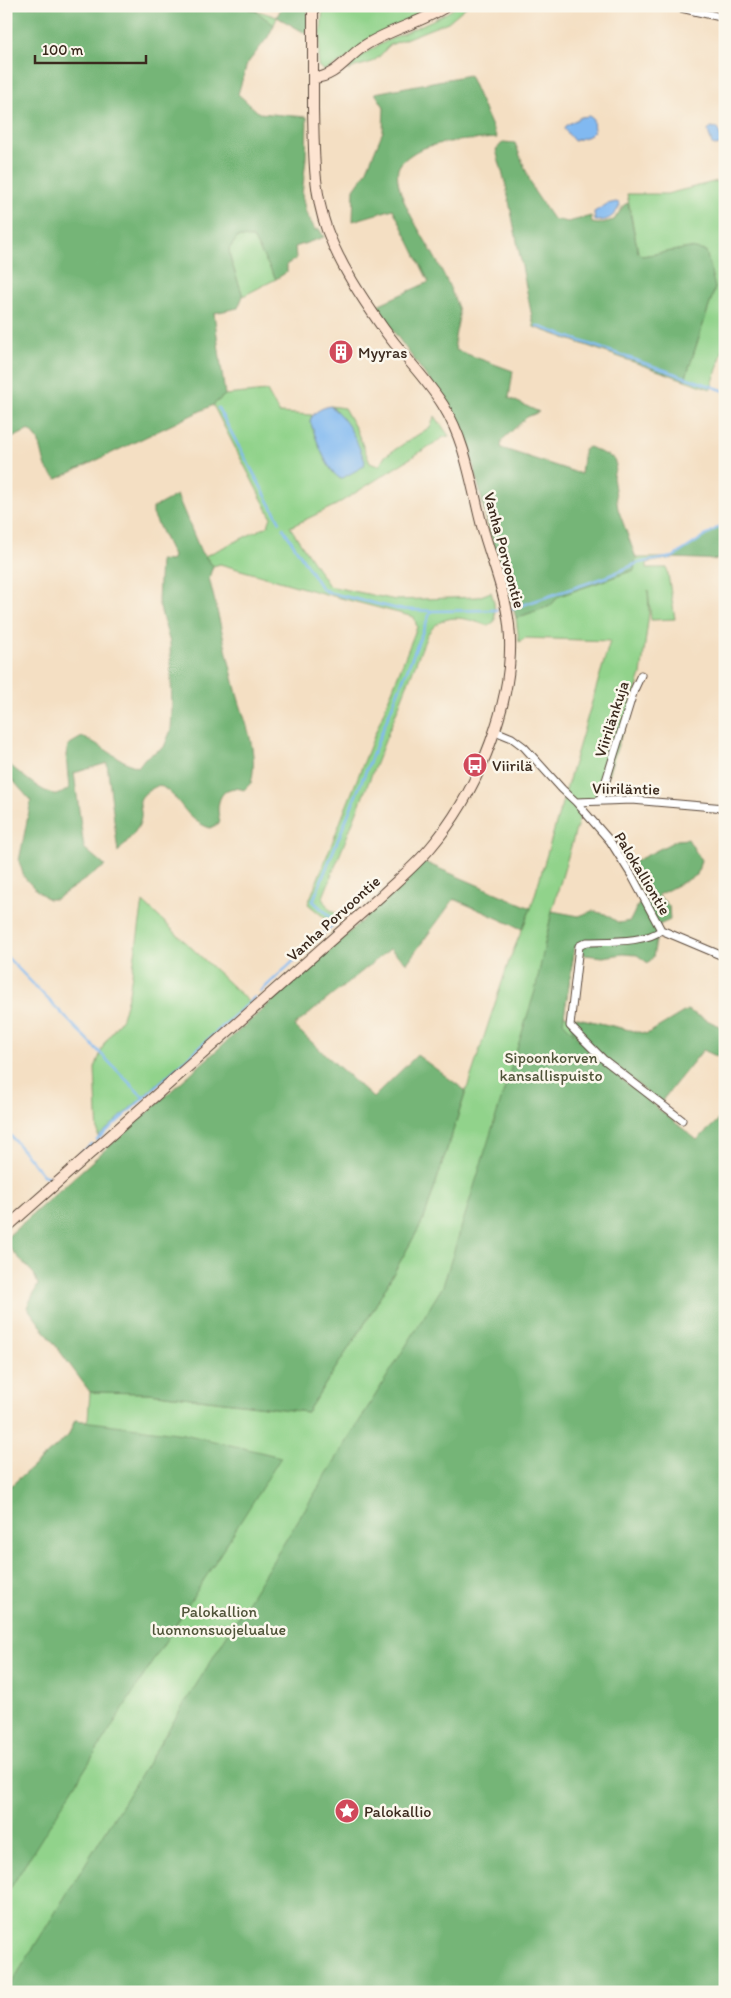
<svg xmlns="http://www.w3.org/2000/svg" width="731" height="1998" viewBox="0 0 731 1998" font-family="Itim,sans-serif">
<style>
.green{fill:#91d38b;stroke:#667e54}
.forest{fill:#74b577;stroke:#58704a}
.water{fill:#81b9f1;stroke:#5e7288}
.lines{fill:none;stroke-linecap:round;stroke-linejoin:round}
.stream{stroke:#81b9f1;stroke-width:2.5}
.street-casing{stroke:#574537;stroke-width:9}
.secondary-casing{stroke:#574537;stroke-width:12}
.street{stroke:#fff;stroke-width:7}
.secondary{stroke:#fde4d1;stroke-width:10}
.labels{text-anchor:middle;stroke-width:5;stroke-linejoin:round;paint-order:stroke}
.poi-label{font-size:16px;fill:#3b2a1e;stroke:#fbf7ec;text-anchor:start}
.street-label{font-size:16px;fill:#3b2a1e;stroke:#fbf7ec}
.park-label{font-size:16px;fill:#505439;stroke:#fbf7ec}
</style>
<rect width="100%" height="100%" fill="#fbf7ec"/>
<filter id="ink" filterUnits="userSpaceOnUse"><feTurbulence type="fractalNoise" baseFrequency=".02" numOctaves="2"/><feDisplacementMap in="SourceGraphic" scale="10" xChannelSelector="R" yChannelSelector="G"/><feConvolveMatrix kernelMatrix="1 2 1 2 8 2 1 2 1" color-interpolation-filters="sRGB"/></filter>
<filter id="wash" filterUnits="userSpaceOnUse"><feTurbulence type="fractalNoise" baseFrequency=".0096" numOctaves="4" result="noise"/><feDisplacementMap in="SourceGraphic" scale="20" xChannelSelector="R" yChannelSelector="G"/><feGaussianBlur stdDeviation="1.12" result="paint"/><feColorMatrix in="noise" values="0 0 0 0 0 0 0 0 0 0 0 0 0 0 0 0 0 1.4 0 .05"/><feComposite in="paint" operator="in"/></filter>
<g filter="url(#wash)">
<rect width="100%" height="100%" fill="#f4dfc3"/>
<path class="green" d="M 242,6 L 243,6 L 277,17 L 274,25 L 257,12 Z
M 323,6 L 426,6 L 417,11 L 419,17 L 325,71 L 318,66 Z
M 457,6 L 467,6 L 448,22 L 390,45 C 384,50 381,56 375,60 C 366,66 357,64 348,71 C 357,46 433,25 457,6 Z
M 725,179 L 725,343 L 711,389 L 685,380 L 715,288 L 690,248 L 642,256 L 638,252 L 627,194 L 667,194 Z
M 238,237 L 253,238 L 276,279 L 243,296 L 231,261 L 229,249 Z
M 267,391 L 279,413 L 312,415 L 310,421 C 316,437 326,471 341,479 L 336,410 L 330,406 L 344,408 L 356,429 L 370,463 L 375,465 L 380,465 L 385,456 L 430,427 L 435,416 L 449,436 L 444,437 L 336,505 L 290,527 L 329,586 L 396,600 L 478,597 L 491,592 L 494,602 L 495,621 L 488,626 C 464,617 443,611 427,635 L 323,897 C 326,906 331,914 342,915 L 329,925 L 326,919 L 308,904 L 417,627 L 414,617 L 314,591 L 220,564 L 213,566 L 205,556 L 268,526 L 271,517 L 213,405 L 225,395 Z
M 636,558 L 672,558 L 647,563 L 647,568 L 667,568 L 675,619 L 651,620 L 648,590 L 649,613 L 641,675 L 600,800 L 576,802 L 582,809 L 552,911 L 544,947 L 575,946 L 564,1015 L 625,1029 L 574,1141 L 6,1992 L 6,1490 L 88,1419 L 90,1392 L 149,1393 L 307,1412 L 369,1317 L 424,1219 L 509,961 L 531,908 L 610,641 L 525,638 L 519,642 L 516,618 L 550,606 L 559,596 L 634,570 Z
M 143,902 L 249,1002 L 98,1137 L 95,1068 L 104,1044 L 122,1018 L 129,993 Z"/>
<path class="forest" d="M 6,6 L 242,6 L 257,12 L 274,25 L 268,37 L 247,64 L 238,94 L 259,113 L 307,117 L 306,158 L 302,195 L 306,213 L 316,231 L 319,229 L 324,237 L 295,247 L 296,259 L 287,264 L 287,272 L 276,279 L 253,238 L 238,237 L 229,249 L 231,261 L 243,296 L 238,308 L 214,313 L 225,395 L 213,405 L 57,479 C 54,476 48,472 46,467 C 41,454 42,438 29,430 L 6,441 Z
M 282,6 L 308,6 L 307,34 L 277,17 Z
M 469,75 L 497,138 C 472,140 444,140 421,149 C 414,152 400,161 398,169 C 393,193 423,235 434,256 C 443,272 452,291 458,308 C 462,321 451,336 456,350 L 513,371 L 509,398 L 539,412 L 527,417 L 502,440 L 501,448 L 581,474 L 584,449 L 589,447 L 613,458 L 616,465 L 613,477 L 618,509 L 636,558 L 634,570 L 559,596 L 550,606 L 516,618 C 509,589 497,562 490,533 C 480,496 474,457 459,421 L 375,306 L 429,282 L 393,209 L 353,221 L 354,189 L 366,172 L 383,131 L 384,107 L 375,93 Z
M 503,142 L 515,143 L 534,191 L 553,219 L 568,222 L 591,216 L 592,223 L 598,224 L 614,220 L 624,205 L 628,203 L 638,252 L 642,256 L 690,248 L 706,251 L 715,288 L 685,380 L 534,327 L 506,186 L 496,150 Z
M 177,495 L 201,552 L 213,566 L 209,578 C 219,617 227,655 237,694 C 245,722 259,753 251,783 L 244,790 C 222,782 214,803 220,821 L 218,824 L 210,828 C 183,819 182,797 159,785 C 125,801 149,806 138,827 C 133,836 124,844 118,852 L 107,763 L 74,773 L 84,848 L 105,866 L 56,899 L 48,899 L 35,889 L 24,877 L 19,861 L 31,801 L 9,776 L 6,778 L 6,762 C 18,771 40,792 54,794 C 60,795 64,792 69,788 L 66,755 L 68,745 L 82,737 C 102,744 117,761 138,767 L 145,758 L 164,747 L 171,730 L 172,710 L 170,643 L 158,601 L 160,560 L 171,561 L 173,556 L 153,514 L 153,508 Z
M 725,522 L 725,560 L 672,558 L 723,524 Z
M 688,839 L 701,860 L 697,875 L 658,895 L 669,906 L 670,920 L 659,925 L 653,957 L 648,963 L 637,955 L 623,954 L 603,957 L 585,955 L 575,946 L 563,1022 L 599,1061 L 697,1140 L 725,1114 L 725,1992 L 6,1992 L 443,1286 L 535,991 L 552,911 L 579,916 L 592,911 L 605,914 L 619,923 L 630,921 L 638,905 L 646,900 L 626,866 L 677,840 Z
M 424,862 L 531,908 L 522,929 L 454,899 L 407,963 L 390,949 L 294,1026 L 373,1098 L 417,1055 L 466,1091 L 424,1219 L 369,1317 L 307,1412 L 149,1393 L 90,1392 L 27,1307 L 38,1285 L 34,1274 L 6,1244 L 6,1238 L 354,928 Z
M 687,1010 L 725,1029 L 725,1060 L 703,1050 L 660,1103 L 573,1031 L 569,1016 L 647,1034 Z
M 75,1420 L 184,1434 L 281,1457 L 6,1895 L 6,1490 L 68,1436 Z"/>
<path class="water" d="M 589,116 L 593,119 L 594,131 L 589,136 L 574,141 L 564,129 L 565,126 L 581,117 Z
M 711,127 L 718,128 L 722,142 L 721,145 L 715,146 L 712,144 L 708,131 Z
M 616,202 L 619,203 L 620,205 C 615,216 608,222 595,221 L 594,212 L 607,204 Z
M 330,406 C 349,420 356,440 365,461 L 364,466 L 341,479 C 326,471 316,437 310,421 C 313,412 321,408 330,406 Z"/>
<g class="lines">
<path class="stream" d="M 537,326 L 725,391
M 218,408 L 280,522
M 283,528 L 322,589 L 331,593 L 398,609 L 431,611 L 497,610
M 511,609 L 606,577 L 638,563 L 673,557 L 725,523
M 6,956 L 144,1098
M 260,992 L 336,922 L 313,901 L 431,611
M 6,1130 L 43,1175 L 52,1178 L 92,1144
M 97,1140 L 255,997"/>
</g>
</g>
<g filter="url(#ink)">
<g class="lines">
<defs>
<path id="street" d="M 672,6 L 725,18
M 495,731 L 512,738 L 524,747 L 562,789 L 576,802 L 610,841 L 632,876 L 661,930 L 725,957
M 600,800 L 634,690 L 641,675
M 576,802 L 632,800 L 725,808
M 661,930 C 647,943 606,941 587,942 L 579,946 L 570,1026 L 603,1059 L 682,1120"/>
<path id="secondary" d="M 313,78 C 335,78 347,57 364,46 C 390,29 421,23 447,6
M 6,1228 L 382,895 C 399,879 417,864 431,847 C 478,792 517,697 509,625 C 505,591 491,559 482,526 C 471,484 466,442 443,405 C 426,378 402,355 383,328 C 362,298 340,265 327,230 C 313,191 314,150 313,109 C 313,75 313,41 313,6"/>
</defs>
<use href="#street" class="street-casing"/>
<use href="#secondary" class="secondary-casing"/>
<use href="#street" class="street"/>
<use href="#secondary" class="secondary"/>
</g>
</g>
<defs>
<symbol id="building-disc" viewBox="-11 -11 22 22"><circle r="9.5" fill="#d1495b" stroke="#fbf7ec"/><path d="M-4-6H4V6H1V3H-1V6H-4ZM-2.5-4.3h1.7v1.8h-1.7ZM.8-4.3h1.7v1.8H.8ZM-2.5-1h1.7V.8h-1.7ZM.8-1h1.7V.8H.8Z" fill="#fff"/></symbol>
<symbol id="bus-disc" viewBox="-11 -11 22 22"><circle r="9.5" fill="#d1495b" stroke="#fbf7ec"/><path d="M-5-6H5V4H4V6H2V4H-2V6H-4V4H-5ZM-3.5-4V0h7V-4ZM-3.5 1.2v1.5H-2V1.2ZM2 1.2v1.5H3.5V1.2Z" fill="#fff"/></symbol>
<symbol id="sight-disc" viewBox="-11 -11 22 22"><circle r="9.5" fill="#d1495b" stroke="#fbf7ec"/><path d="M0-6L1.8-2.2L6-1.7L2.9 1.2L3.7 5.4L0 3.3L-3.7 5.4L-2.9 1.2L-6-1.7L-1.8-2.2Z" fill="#fff"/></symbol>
</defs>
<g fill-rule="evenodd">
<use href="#building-disc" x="327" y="338" width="28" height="28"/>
<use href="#bus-disc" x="461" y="751" width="28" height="28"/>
<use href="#sight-disc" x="333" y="1797" width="28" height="28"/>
</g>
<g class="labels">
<g class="poi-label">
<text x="358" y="358">Myyras</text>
<text x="492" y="771">Viirilä</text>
<text x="364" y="1817">Palokallio</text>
</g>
<g class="street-label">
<text transform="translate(505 550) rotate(75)" y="6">Vanha Porvoontie</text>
<text transform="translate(611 719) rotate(-72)" y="6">Viirilänkuja</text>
<text transform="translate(626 788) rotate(1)" y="6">Viiriläntie</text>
<text transform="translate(643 873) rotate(59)" y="6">Palokalliontie</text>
<text transform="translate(333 918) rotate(-42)" y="6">Vanha Porvoontie</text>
</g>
<g class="park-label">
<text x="551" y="1063">Sipoonkorven<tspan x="551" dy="18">kansallispuisto</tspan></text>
<text x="219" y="1617">Palokallion<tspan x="219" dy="18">luonnonsuojelualue</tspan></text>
</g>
</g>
<rect width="731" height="1998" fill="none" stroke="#fbf7ec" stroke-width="25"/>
<path d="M35 55v8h111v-8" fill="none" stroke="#3b2a1e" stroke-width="2.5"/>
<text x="42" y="55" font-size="15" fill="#3b2a1e" stroke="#fbf7ec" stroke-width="4" paint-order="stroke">100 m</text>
</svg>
